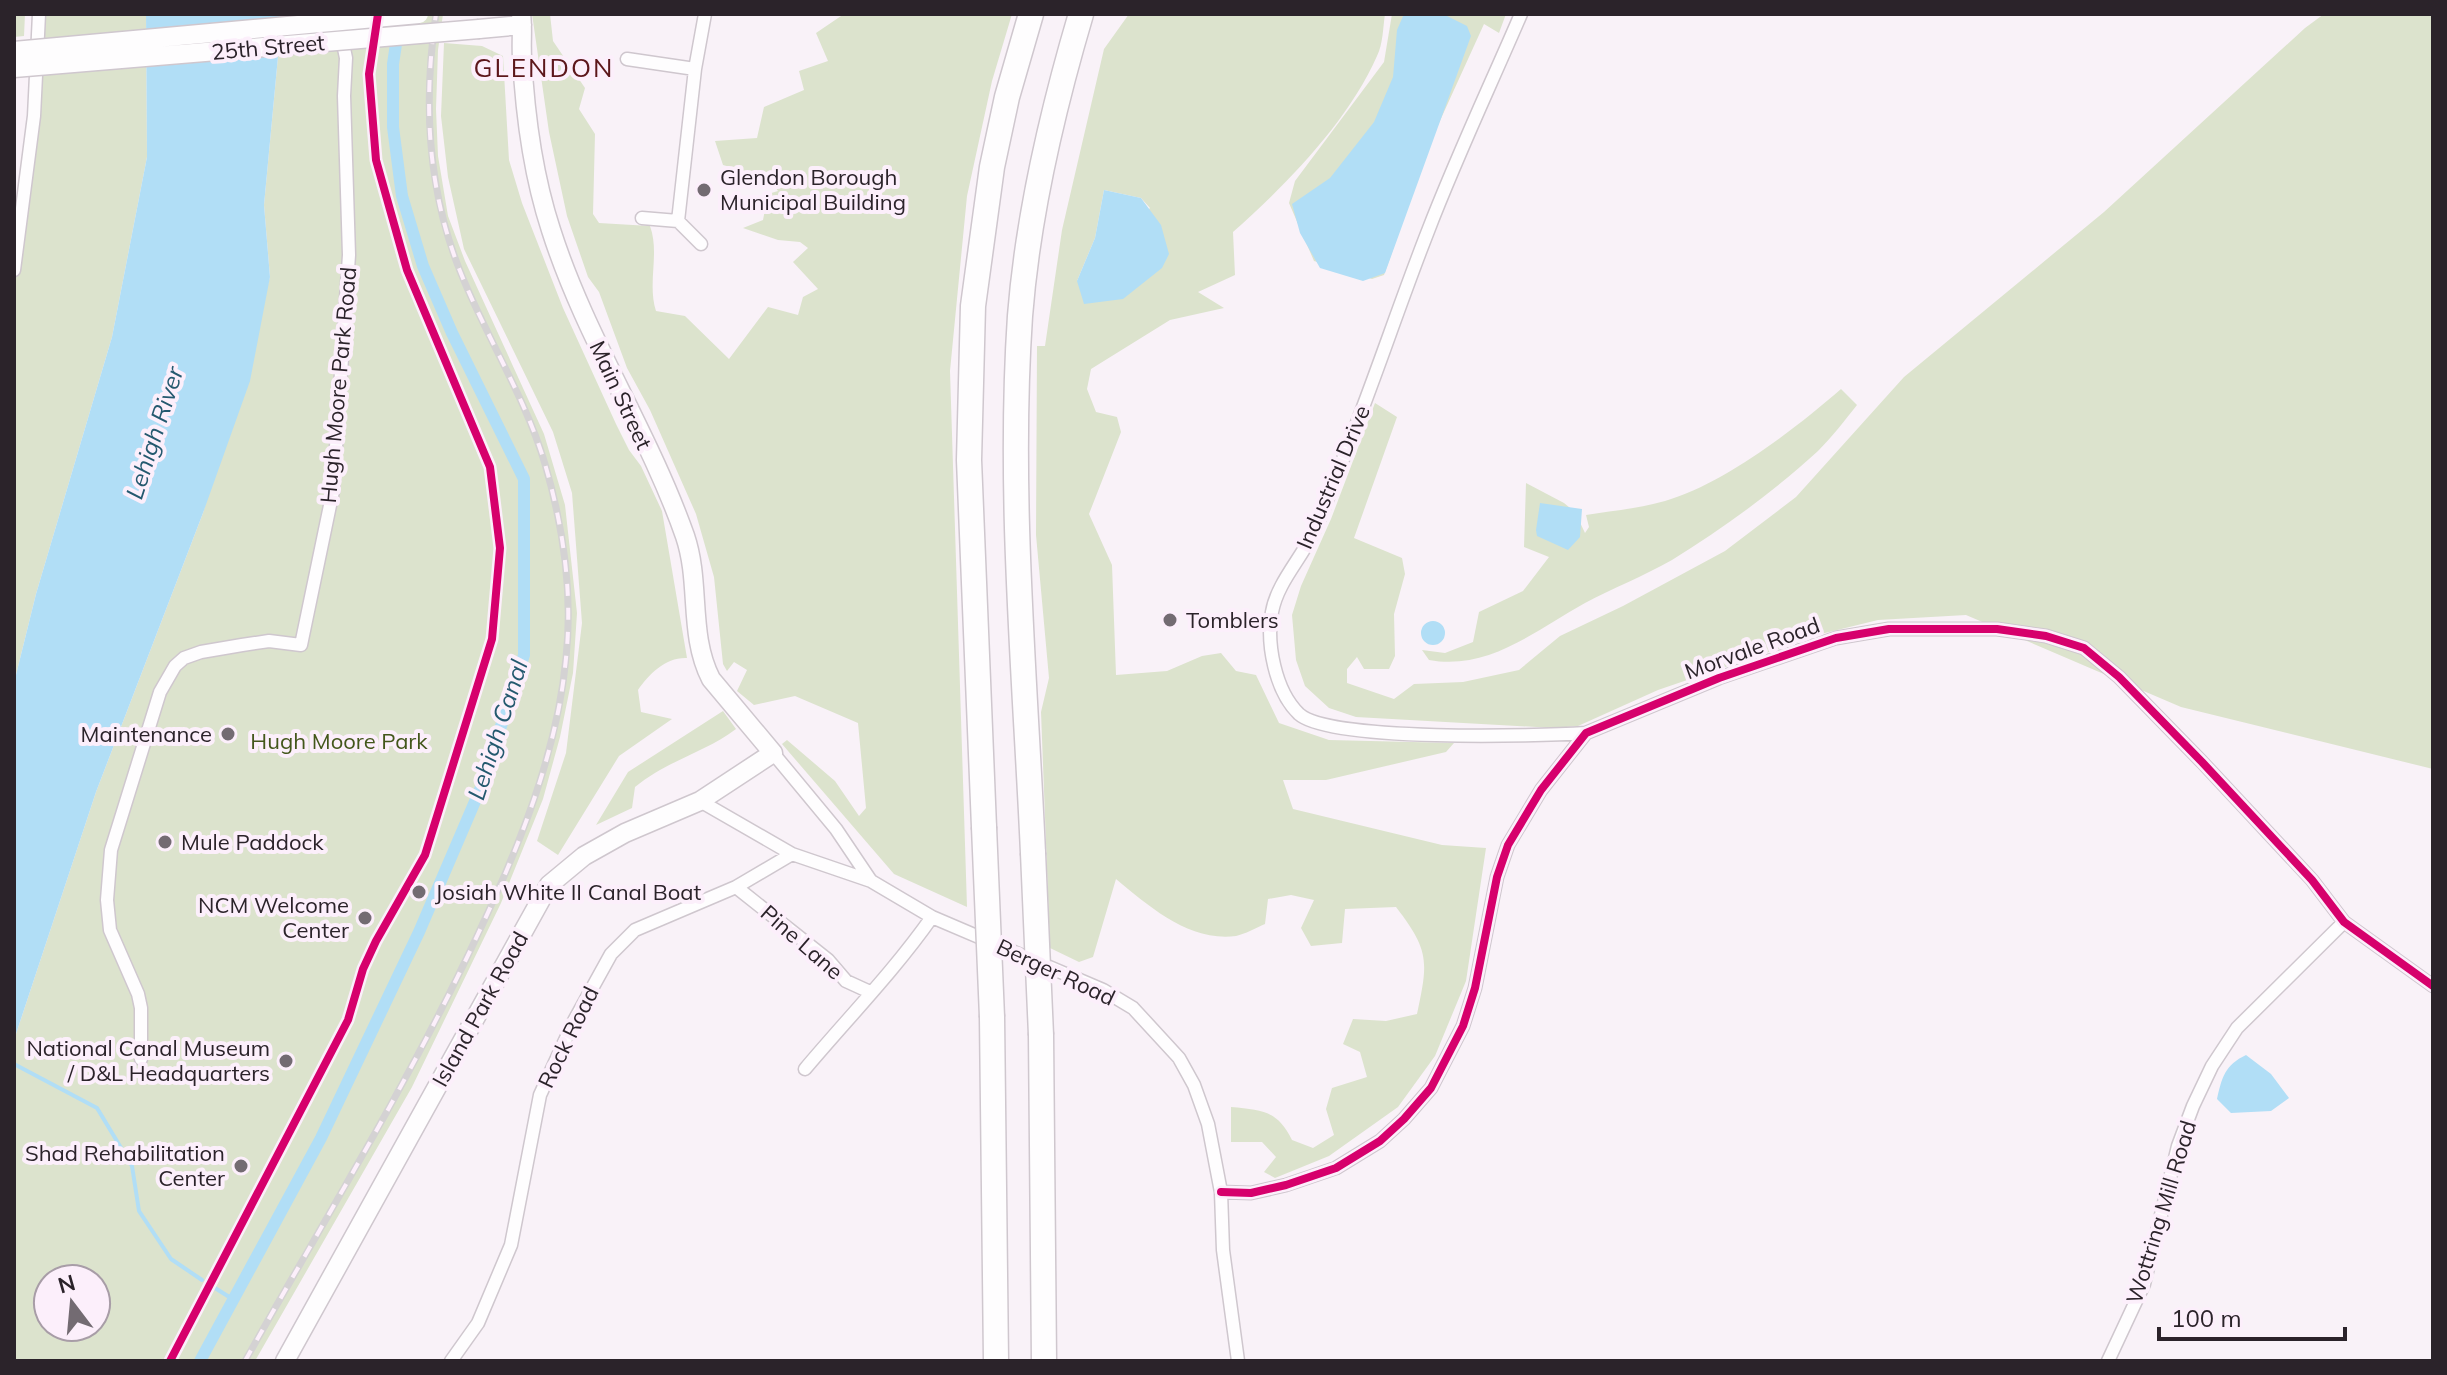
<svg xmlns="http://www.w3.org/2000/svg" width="2447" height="1375" viewBox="0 0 2447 1375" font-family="Mulish,sans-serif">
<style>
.green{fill:#dce3cd;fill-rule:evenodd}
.water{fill:#b1def6}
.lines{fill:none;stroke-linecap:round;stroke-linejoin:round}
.stream{stroke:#b1def6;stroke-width:4}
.canal{stroke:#b1def6;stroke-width:12}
.minor-casing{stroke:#cfc7ce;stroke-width:15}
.secondary-casing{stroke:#cfc7ce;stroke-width:21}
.motorway-casing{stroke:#cfc7ce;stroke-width:27}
.minor{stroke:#fefdfe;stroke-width:12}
.secondary{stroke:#fefdfe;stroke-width:18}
.motorway{stroke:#fefdfe;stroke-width:24}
.rail-casing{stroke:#d4d2d3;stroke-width:7}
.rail{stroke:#fceffb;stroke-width:4;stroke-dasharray:12;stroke-linecap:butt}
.secondary-bridge-casing{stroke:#cfc7ce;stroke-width:21;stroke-linecap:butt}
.motorway-bridge-casing{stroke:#cfc7ce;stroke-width:27;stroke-linecap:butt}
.secondary-bridge{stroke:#fefdfe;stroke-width:18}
.motorway-bridge{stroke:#fefdfe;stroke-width:24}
.cycleway-casing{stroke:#fceffb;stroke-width:13}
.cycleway{stroke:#d6006c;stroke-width:8}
.poi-dot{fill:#736b72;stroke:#fceffb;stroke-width:3}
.labels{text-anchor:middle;stroke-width:8;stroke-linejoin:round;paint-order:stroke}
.street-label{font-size:22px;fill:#2b232a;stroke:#fceffb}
.poi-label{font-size:22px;fill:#2b232a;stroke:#fceffb;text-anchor:start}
.park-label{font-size:22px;fill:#43571b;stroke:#fceffb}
.water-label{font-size:24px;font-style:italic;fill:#24596f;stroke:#fceffb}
.quarter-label{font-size:26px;letter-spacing:2px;fill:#5c171b;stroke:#fceffb}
</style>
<rect width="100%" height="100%" fill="#f9f2f8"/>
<path class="green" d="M 14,14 L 25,14 L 24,36 L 14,37 Z
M 39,14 L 146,14 L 147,157 L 112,337 L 36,594 L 14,683 L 14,270 Z
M 282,14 L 443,14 L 438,50 L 436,109 L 438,156 L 448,216 L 465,261 L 544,434 L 565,505 L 577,613 L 573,673 L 560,737 L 543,799 L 501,903 L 412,1087 L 255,1361 L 14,1361 L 14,1040 L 96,792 L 203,513 L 270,277 L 264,205 ZM 48,1279 L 96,1279 L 96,1327 L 48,1327 Z
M 532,14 L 550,14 L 553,41 L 585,88 L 579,109 L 595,134 L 593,214 L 599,223 L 650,226 C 660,253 647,283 656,311 L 685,316 L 729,359 L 768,307 L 798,315 L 803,297 L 818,289 L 793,262 L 808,248 L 800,242 L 778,240 L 743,228 L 763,220 L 768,194 L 778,191 L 769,178 L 723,165 L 715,141 L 757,138 L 764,107 L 804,90 L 799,71 L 828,61 L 816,33 L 844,14 L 1012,14 L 992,81 L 967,196 L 950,371 L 967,907 L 894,874 L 782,744 L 787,740 L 835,781 L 859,816 L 866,808 L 858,723 L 795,696 L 754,705 L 737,691 L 747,670 L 734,662 L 727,671 L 723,664 L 714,577 L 696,514 L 650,410 L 627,368 L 599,292 L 588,277 L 567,216 L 549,132 Z
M 1129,14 L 1385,14 C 1383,27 1383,44 1377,56 C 1348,122 1286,185 1233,232 L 1235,275 L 1198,292 L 1224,308 L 1170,320 L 1091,369 L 1087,389 L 1096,412 L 1117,417 L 1121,432 L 1089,514 L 1112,565 L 1116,675 L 1167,671 L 1202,656 L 1221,653 L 1236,671 L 1256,675 L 1279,723 L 1329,740 L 1454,743 L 1446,752 L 1326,780 L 1283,780 L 1293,809 L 1442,845 L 1486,848 L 1466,981 L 1435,1056 L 1398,1107 L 1329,1156 L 1275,1178 L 1264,1172 L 1276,1157 L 1262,1142 L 1231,1142 L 1231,1107 C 1262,1110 1277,1110 1292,1140 L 1313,1148 L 1334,1135 L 1326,1109 L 1332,1088 L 1367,1077 L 1360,1052 L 1343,1044 L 1353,1019 L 1386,1021 L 1417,1014 C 1428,962 1430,951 1396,907 L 1345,909 L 1342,943 L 1311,946 L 1301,928 L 1314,900 L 1291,895 L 1268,899 L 1265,924 C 1256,928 1245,934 1236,936 C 1189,942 1150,907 1116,879 L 1093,957 L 1079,962 L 1050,948 L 1041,712 L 1049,678 L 1036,535 L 1037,346 L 1045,346 L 1062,230 L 1104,49 ZM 1104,190 L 1141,198 L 1150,208 L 1077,281 L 1095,238 Z
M 1392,14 L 1506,14 L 1499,33 L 1484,24 L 1433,136 L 1384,275 L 1372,279 L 1314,261 L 1289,203 L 1295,181 L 1384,62 Z
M 2324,14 L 2433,14 L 2433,769 L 2181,707 L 1966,615 L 1878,620 L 1825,633 L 1658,690 L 1578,726 L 1554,728 L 1356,717 L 1329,708 L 1305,686 L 1296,660 L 1292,615 L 1301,586 L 1331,519 L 1375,403 L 1397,417 L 1354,538 L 1402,558 L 1405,574 L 1394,614 L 1395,656 L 1389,669 L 1364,669 L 1357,657 L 1347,669 L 1347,683 L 1394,699 L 1414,684 L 1463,682 L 1519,670 L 1560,636 L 1623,606 L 1725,551 L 1796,497 L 1904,377 L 2104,212 L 2305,28 Z
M 444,43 L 482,46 L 503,56 L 509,160 L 522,203 L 563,308 L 616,424 L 629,450 L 641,466 L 662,511 L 687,658 C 666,657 649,674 638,690 L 641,712 L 672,719 L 619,756 L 558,855 L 537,841 L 566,753 L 582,623 L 572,493 L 553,432 L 464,249 L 448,177 L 441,116 Z
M 1841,389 L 1857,405 C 1845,420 1832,437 1818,451 C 1773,492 1724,528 1672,560 C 1644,576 1613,588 1585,603 C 1536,630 1489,671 1429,660 L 1422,650 L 1445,653 L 1473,642 L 1479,612 L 1523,591 L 1549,557 L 1524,547 L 1526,483 L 1564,503 L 1575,512 L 1585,533 L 1589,527 L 1586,515 C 1612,511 1640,508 1665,501 C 1724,484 1795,429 1841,389 Z
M 723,711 L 736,729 C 704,753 668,760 635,787 L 632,808 L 596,825 L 628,772 Z"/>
<path class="water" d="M 146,14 L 282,14 L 264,205 L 270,277 L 250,381 L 203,513 L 96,792 L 14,1040 L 14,683 L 36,594 L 112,337 L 147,157 Z
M 1404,14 L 1443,14 L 1467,26 L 1471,36 L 1385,273 L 1363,281 L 1320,268 L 1300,233 L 1292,204 L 1330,178 L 1374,122 L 1393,77 L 1397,30 Z
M 1104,190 L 1141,198 L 1161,225 L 1169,254 L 1162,268 L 1123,299 L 1084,304 L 1077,281 L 1095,238 Z
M 1540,503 L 1582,509 L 1580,537 L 1568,550 L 1537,536 L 1536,530 Z
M1421 633a12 12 0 1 1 24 0a12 12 0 1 1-24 0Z
M 2246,1055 L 2271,1074 L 2289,1098 L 2271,1111 L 2231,1113 L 2217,1099 C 2222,1077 2225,1065 2246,1055 Z"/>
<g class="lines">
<path class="stream" d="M 14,1064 L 97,1108 L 132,1166 L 139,1211 L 171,1259 L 202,1280
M 215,1288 L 234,1300"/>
<path class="canal" d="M 200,1361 L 321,1138 L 419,932 L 482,785 L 524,655 L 524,479 L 452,333 L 423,266 L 402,196 L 393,127 L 393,64 L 398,31"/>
<defs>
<path id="minor" d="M 1521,14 C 1490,86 1456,158 1428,231 C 1397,310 1371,391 1339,469 C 1330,492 1322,516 1311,537 C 1299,561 1277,584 1272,612 C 1266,643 1275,691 1299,714 C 1330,742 1538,736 1586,733
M 627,59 L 695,69
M 642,218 L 678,221 L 701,244
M 678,221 L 695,69 L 705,14
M 14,270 L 34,116 L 39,14
M 773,753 L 836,829 L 871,881 L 932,917 L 1103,990 L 1133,1008 L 1179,1058 L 1194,1085 L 1208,1124 L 1221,1192 L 1223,1250 L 1238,1361
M 700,801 L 792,854 L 871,881
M 736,887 L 828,960 L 846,981 L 870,992
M 141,1059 L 141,1008 L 138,994 L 110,930 L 107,900 L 111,850 L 160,692 L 175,666 L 184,658 L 201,652 L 242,645 L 269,641 L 301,645 L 333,491 L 349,255 L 344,96 L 346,58 L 337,15
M 805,1069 C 848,1018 894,971 932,917
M 1221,1192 L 1251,1193 L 1286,1185 L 1336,1168 L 1380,1141 L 1404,1119 L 1431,1088 L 1463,1026 L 1475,988 L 1497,877 L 1508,845 L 1541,790 L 1586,733 L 1719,678 L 1836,638 L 1889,629 L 1997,629 L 2046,636 L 2084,648 L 2119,677 L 2202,762 L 2312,880 L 2344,922 L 2433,986
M 451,1361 L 478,1323 L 511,1245 L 540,1095 L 574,1021 L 611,954 L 635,930 L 736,887 L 792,854
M 2108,1361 L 2144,1284 L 2178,1146 L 2193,1106 L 2212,1066 L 2237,1028 L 2344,922"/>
<path id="secondary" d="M 479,29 L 522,25
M 285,1361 L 549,885 L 584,856 L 625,833 L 700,801 L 773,753 L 711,679 C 688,634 701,583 685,536 C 648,431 585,337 551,230 C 533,175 525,115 522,57 C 521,42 523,28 521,14"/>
<path id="motorway" d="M 984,827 L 969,460 L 973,306 L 992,167 L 1007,97 L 1031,14
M 1033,853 C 1025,675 1008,494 1020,316 C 1028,213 1052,112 1081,14
M 992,1017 L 996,1361
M 1041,1035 L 1044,1361"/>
</defs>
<use href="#minor" class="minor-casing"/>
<use href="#secondary" class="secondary-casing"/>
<use href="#motorway" class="motorway-casing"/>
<use href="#minor" class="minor"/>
<use href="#secondary" class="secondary"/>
<use href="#motorway" class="motorway"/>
<defs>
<path id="rail" d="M 245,1361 C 324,1220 410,1081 478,934 C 519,847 557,754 566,658 C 573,593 563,526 545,464 C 525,396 486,337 460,271 C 427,188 423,102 436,14"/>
</defs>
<use href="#rail" class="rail-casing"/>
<use href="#rail" class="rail"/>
<defs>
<path id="secondary-bridge" d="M 14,51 L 419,14
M 14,68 L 479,29"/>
<path id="motorway-bridge" d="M 984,827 L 992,1017
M 1033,853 L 1041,1035"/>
</defs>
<use href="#secondary-bridge" class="secondary-bridge-casing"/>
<use href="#motorway-bridge" class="motorway-bridge-casing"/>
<use href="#secondary-bridge" class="secondary-bridge"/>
<use href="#motorway-bridge" class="motorway-bridge"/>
<defs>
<path id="cycleway" d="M 1221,1192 L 1251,1193 L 1286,1185 L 1336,1168 L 1380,1141 L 1404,1119 L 1431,1088 L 1463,1026 L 1475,988 L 1497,877 L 1508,845 L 1541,790 L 1586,733 L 1719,678 L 1836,638 L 1889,629 L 1997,629 L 2046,636 L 2084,648 L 2119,677 L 2202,762 L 2312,880 L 2344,922 L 2433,986
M 170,1361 L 348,1020 L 363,969 L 376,941 L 425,855 L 492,639 L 500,548 L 490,467 L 407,270 L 376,160 L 369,74 L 378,14"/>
</defs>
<use href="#cycleway" class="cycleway-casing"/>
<use href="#cycleway" class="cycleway"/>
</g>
<g class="poi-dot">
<circle cx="704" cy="190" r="8"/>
<circle cx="1170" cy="620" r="8"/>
<circle cx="228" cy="734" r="8"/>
<circle cx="165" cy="842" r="8"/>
<circle cx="419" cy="892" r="8"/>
<circle cx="365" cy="918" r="8"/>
<circle cx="286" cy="1061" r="8"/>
<circle cx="241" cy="1166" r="8"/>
</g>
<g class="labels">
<g class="street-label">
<text transform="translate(268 47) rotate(-5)" y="8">25th Street</text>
<text transform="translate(338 385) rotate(-85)" y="8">Hugh Moore Park Road</text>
<text transform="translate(621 395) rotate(65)" y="8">Main Street</text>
<text transform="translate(1333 477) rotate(-67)" y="8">Industrial Drive</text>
<text transform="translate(1752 648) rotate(-20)" y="8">Morvale Road</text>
<text transform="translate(802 942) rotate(41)" y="8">Pine Lane</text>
<text transform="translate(1056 972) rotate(25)" y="8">Berger Road</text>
<text transform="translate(480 1009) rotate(-61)" y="8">Island Park Road</text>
<text transform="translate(568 1037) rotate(-64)" y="8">Rock Road</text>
<text transform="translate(2161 1212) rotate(-73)" y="8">Wottring Mill Road</text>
</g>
<g class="poi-label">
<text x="720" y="185">Glendon Borough<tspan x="720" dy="25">Municipal Building</tspan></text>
<text x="1186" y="628">Tomblers</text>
<text x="212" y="742" text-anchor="end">Maintenance</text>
<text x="181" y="850">Mule Paddock</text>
<text x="435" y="900">Josiah White II Canal Boat</text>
<text x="349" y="913" text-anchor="end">NCM Welcome<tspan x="349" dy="25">Center</tspan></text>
<text x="270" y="1056" text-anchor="end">National Canal Museum<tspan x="270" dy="25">/ D&amp;L Headquarters</tspan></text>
<text x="225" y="1161" text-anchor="end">Shad Rehabilitation<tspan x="225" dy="25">Center</tspan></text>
</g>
<g class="park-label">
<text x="339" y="749">Hugh Moore Park</text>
</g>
<g class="water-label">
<text transform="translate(155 433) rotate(-72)" y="8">Lehigh River</text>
<text transform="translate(498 730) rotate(-72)" y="8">Lehigh Canal</text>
</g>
<g class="quarter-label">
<text x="544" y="77">GLENDON</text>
</g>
</g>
<rect width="2447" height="1375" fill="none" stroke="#2b232a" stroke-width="32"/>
<g transform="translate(72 1303) rotate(344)"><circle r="38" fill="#fceffb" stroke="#a89da7" stroke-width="2"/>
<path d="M0-6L14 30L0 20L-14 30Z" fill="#736b72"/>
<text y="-12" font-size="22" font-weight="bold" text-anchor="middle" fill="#2b232a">N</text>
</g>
<path d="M2159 1327v12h186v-12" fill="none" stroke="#2b232a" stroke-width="4"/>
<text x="2171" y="1327" font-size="24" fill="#2b232a" stroke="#fceffb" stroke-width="6" paint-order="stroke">100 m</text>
</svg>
